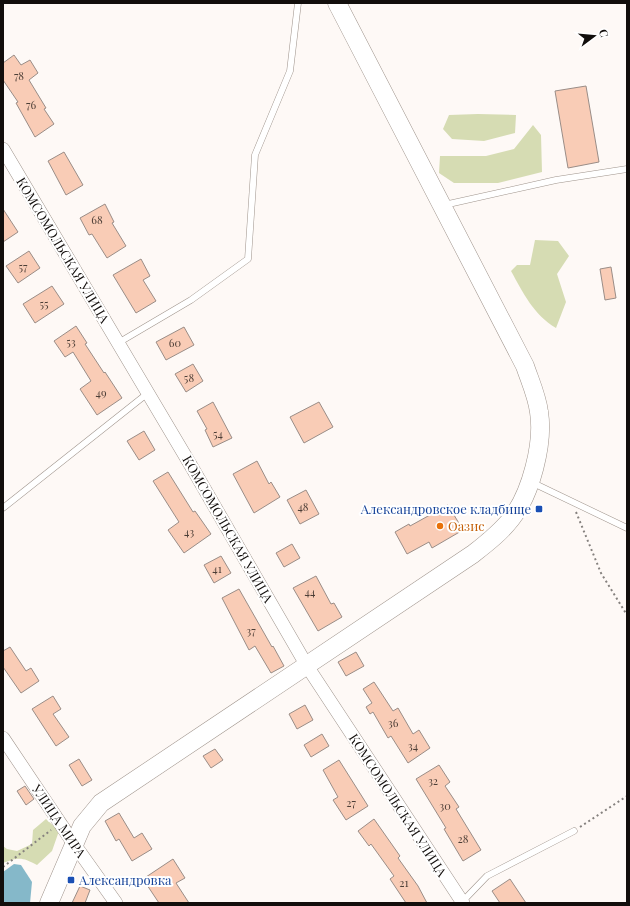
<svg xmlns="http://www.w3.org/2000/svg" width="630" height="906" viewBox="0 0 630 906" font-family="'Playfair Display',serif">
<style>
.green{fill:#d6dcb3}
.water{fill:#85b8c9}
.building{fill:#f9ccb6;stroke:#9a8d87}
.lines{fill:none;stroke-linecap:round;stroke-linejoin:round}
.service-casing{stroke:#9f948c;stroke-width:7}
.minor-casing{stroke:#9f948c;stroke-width:14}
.secondary-casing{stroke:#9f948c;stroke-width:19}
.path{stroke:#85817e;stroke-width:2;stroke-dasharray:2 3;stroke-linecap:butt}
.service{stroke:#fff;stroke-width:6}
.minor{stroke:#fff;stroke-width:13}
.secondary{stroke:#fff;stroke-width:18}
.transit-dot{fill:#1a4fb4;stroke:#fff;stroke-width:1.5}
.food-dot{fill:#e8710a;stroke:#fff;stroke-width:1.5}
.labels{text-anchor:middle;stroke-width:4;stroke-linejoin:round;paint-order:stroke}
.number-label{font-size:11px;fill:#4c3e36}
.street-label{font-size:13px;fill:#120e0c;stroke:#fff}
.transit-label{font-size:13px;fill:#164399;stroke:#fff;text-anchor:end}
.food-label{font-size:13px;fill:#c56008;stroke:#fff;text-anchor:start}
</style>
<rect width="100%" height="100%" fill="#fef9f6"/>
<path class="green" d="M 478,114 L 516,115 L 515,133 L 484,141 L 452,139 L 443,129 L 449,115 Z
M 533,125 L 541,135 L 542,172 L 498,183 L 454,183 L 439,173 L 440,156 L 486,156 L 514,149 Z
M 535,240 L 558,241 L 569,256 L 557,274 L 566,302 L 556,328 C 534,315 523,293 511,271 L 517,265 L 530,265 Z
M 46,819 L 59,831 L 52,851 L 37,865 C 22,857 19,857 3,863 L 3,846 L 7,849 L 17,851 L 32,844 L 33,830 Z"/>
<path class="water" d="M 14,864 L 21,865 L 32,882 L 30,903 L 3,903 L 3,872 Z"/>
<path class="building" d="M 14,55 L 21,65 L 30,60 L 38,73 L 29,80 L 46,108 L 44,109 L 54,124 L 35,137 L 16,103 L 18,102 L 3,80 L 3,63 Z
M 586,86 L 599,162 L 568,168 L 555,91 Z
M 64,152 L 83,185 L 66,195 L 48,161 Z
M 105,204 L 114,222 L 112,223 L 126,246 L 107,258 L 92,234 L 89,235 L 80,218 Z
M 3,209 L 18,232 L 3,242 Z
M 29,251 L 40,268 L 18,283 L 6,266 Z
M 141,259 L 150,276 L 143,280 L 156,301 L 136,313 L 113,275 Z
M 611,267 L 616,298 L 605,300 L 600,269 Z
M 52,286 L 64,304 L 35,323 L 23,304 Z
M 76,326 L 87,343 L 85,344 L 104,373 L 105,372 L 122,398 L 97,415 L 80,389 L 91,381 L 73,352 L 65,357 L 54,341 Z
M 184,327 L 194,345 L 166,360 L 156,342 Z
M 193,364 L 203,381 L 186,392 L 175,374 Z
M 213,402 L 232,438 L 213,447 L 205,430 L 207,429 L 197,411 Z
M 319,402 L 333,427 L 304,443 L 290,417 Z
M 144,431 L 155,450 L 139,460 L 127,441 Z
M 257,461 L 269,484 L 271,482 L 280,497 L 254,513 L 233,474 Z
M 168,472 L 193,512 L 195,511 L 211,534 L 184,553 L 168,530 L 179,522 L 153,481 Z
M 306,490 L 319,514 L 300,524 L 287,500 Z
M 448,505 L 463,530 L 432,548 L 429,542 L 407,554 L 395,532 L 409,524 L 410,526 Z
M 292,544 L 300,558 L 284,567 L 276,553 Z
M 221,556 L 231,573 L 214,583 L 204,565 Z
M 316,576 L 331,604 L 334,603 L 342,617 L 318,631 L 293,588 Z
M 239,589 L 272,647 L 273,646 L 284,666 L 271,673 L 255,646 L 249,650 L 222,598 Z
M 10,647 L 26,671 L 31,668 L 39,681 L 21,693 L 3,667 L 3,651 Z
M 356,652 L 364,666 L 346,676 L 338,662 Z
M 374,682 L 393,711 L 398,708 L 413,734 L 419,730 L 430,748 L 408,763 L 391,736 L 388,738 L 373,712 L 370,714 L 366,707 L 372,703 L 363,689 Z
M 53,696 L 61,709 L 53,714 L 69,737 L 56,746 L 32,709 Z
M 305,705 L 313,720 L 297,729 L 289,714 Z
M 322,734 L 329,746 L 311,757 L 304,745 Z
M 215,749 L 223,760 L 211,768 L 203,756 Z
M 79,759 L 92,780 L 82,786 L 69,765 Z
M 339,760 L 368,806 L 346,820 L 333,800 L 338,797 L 323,770 Z
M 439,765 L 450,782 L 445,786 L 459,807 L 456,809 L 481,850 L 463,861 L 444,829 L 446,828 L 416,779 Z
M 25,786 L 34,799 L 26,805 L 17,791 Z
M 119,813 L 134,838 L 142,833 L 152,849 L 132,861 L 119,839 L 116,841 L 105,821 Z
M 374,819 L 400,856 L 398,858 L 418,886 L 427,903 L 406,903 L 390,879 L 394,876 L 371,844 L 369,846 L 358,831 Z
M 173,859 L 185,878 L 176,883 L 189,903 L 159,903 L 143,879 Z
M 510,879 L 526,903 L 500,903 L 492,891 Z
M 80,886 L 90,890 L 85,903 L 72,903 Z"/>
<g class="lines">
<defs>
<path id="service" d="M 444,205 L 556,180 L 627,169
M 118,343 L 191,300 L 248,259 L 255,155 L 290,71 L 298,3
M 531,482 L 627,528
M 3,508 L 148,393
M 461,903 L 487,876 L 574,831"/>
<path id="minor" d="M 3,149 L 190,464 L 307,666 L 463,903
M 3,738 L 74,844 L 116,903"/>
<path id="secondary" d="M 49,903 L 82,826 L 101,803 L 473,554 C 487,543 500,533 511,519 C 531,494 544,443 539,412 C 537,396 530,381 525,366 L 337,3"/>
</defs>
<use href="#service" class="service-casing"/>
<use href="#minor" class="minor-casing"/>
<use href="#secondary" class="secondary-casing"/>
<path class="path" d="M 576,512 L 601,573 L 627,615
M 580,827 L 627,796
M 3,867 L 51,830"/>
<use href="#service" class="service"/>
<use href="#minor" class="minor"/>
<use href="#secondary" class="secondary"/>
</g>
<g class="transit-dot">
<rect x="535" y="505" width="8" height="8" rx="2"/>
<rect x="67" y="876" width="8" height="8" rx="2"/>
</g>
<circle class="food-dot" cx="440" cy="526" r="4"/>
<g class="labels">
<g class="number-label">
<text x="19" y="80">78</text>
<text x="31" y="109">76</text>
<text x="97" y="224">68</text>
<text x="23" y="271">57</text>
<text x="44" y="308">55</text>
<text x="71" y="346">53</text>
<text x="175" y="347">60</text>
<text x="189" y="382">58</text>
<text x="101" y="397">49</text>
<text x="218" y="438">54</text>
<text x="303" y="511">48</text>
<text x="189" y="536">43</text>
<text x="217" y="573">41</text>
<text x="310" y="596">44</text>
<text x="251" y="635">37</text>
<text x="393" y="727">36</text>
<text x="413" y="750">34</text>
<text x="433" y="785">32</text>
<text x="351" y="807">27</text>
<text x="445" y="810">30</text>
<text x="463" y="843">28</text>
<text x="404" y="887">21</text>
</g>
<g class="street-label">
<text transform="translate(63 250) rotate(59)" y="5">КОМСОМОЛЬСКАЯ УЛИЦА</text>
<text transform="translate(228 529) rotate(60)" y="5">КОМСОМОЛЬСКАЯ УЛИЦА</text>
<text transform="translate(398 805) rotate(57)" y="5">КОМСОМОЛЬСКАЯ УЛИЦА</text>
<text transform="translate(59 821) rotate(56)" y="5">УЛИЦА МИРА</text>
</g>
<g class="transit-label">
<text x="531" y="514">Александровское кладбище</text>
<text x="79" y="885" text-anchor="start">Александровка</text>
</g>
<g class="food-label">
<text x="448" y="531">Оазис</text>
</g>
</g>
<rect width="630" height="906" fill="none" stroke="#120e0c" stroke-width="8"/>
<g transform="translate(594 36) rotate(74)" stroke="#ffffff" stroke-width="3" paint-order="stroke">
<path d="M0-3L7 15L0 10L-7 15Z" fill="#120e0c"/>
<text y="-6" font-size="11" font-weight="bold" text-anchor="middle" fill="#120e0c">С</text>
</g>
</svg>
